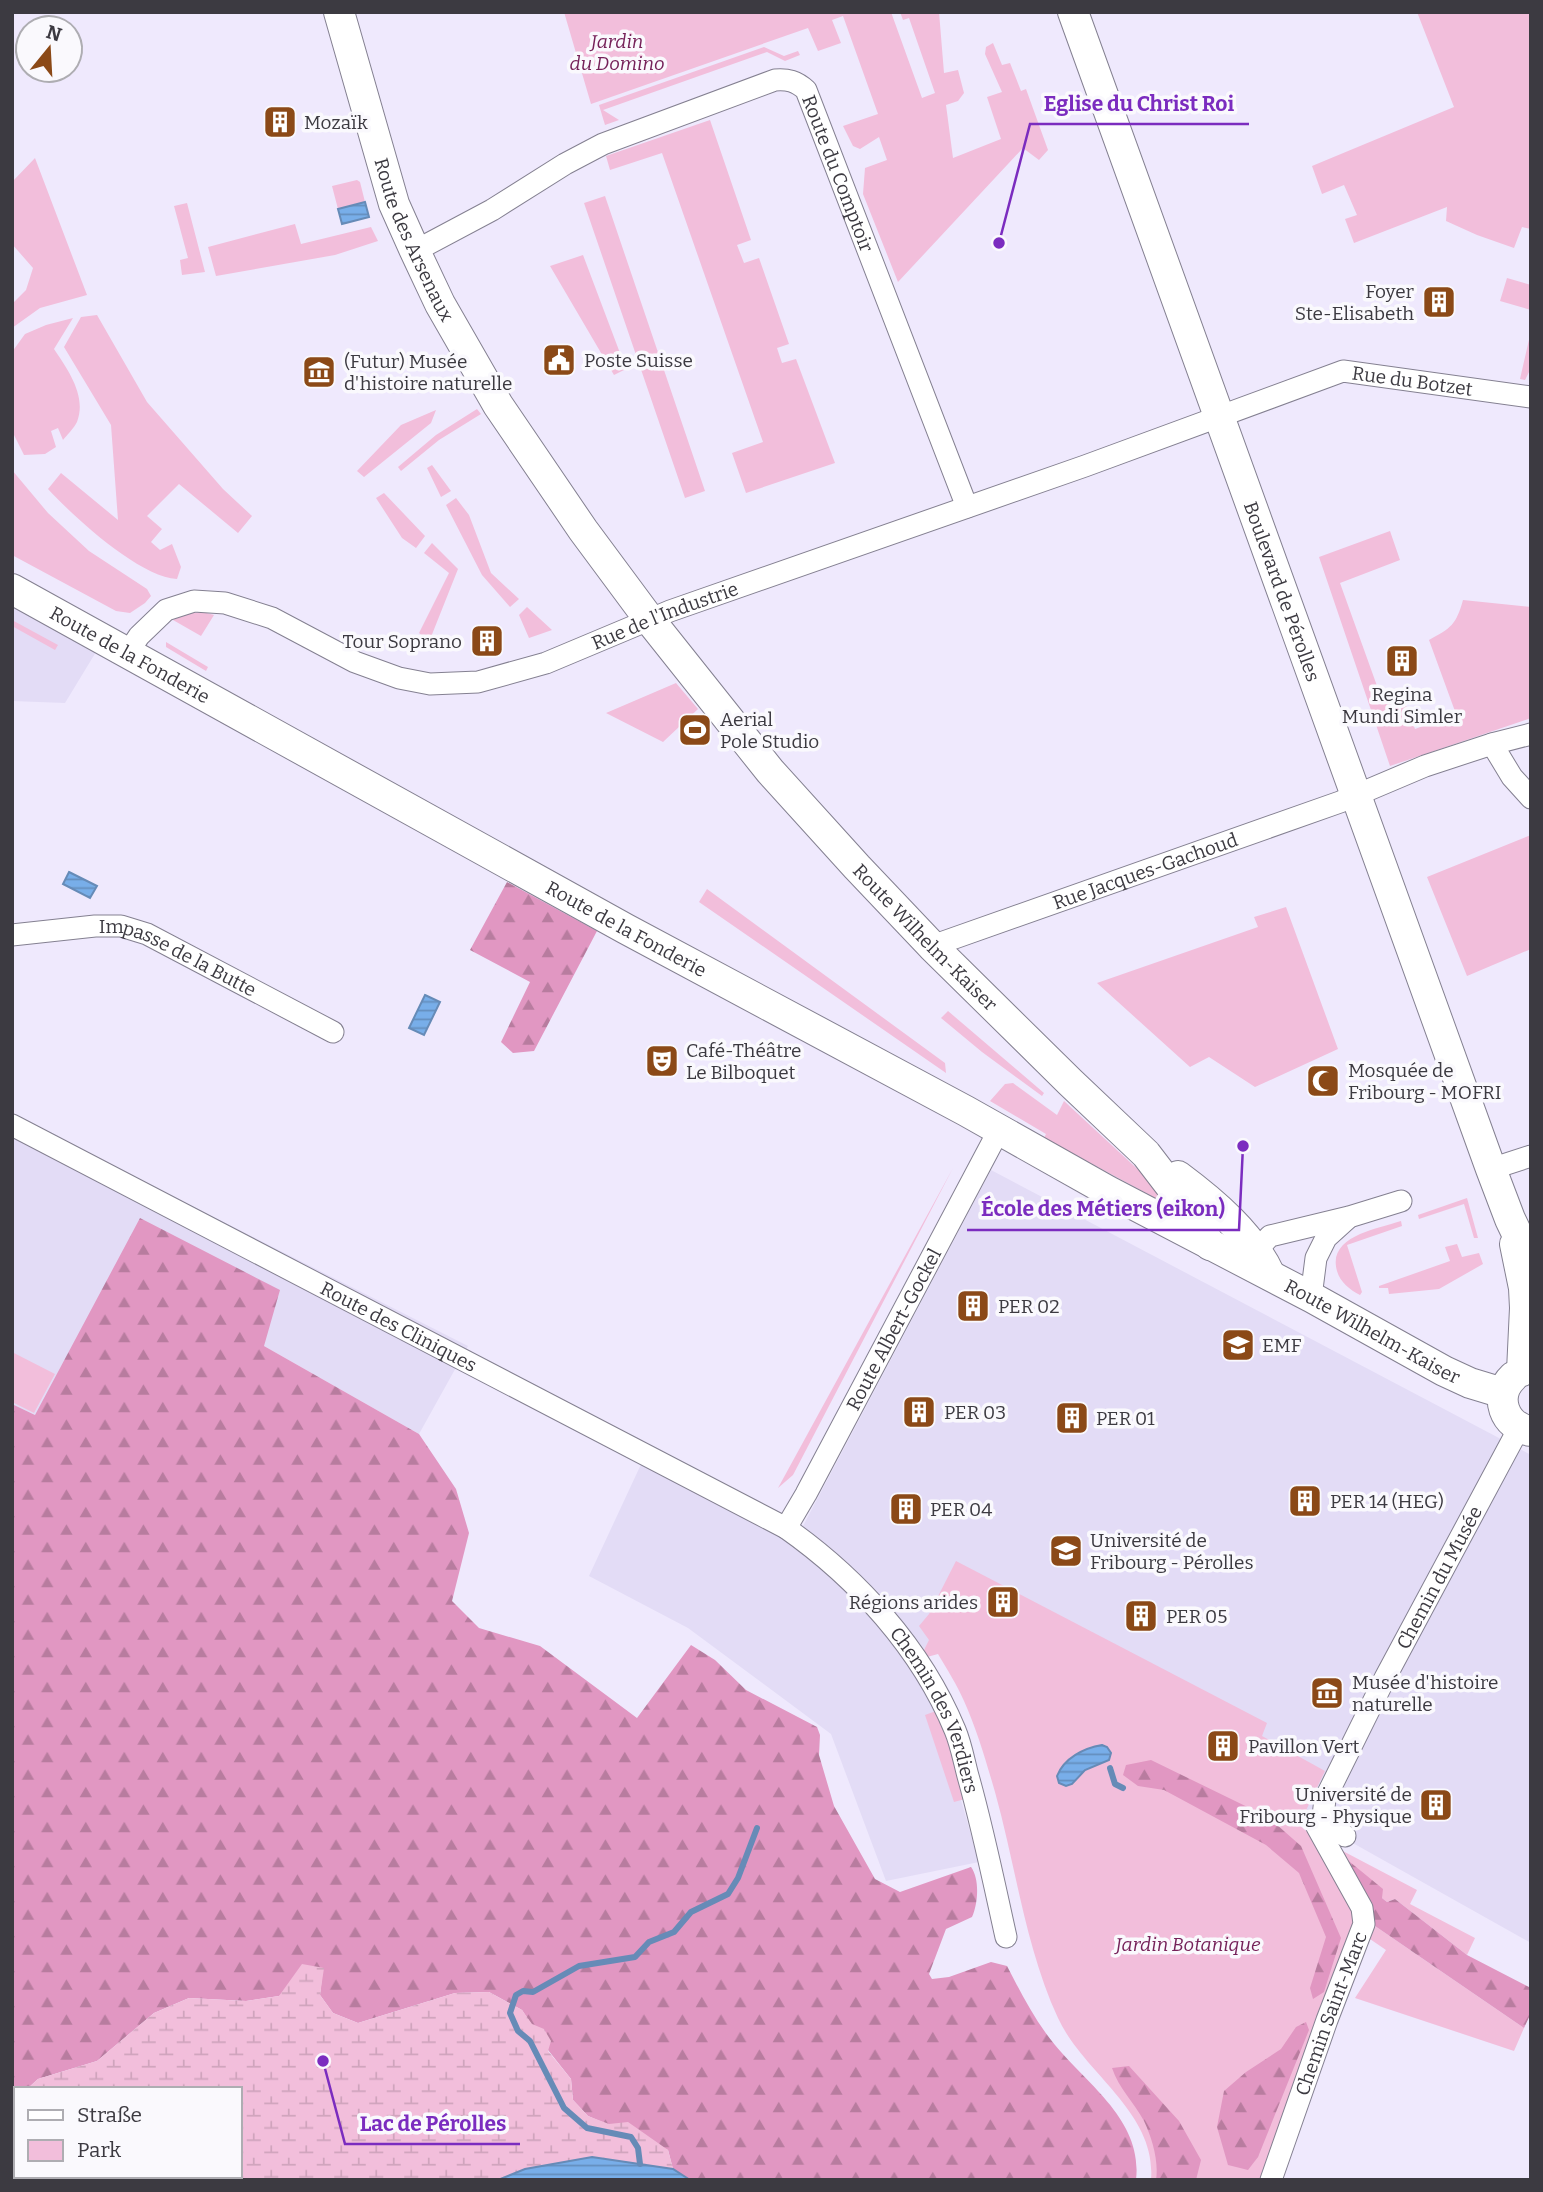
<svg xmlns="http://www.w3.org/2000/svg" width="1543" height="2192" viewBox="0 0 1543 2192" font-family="Bitter,serif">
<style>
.built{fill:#e3dcf6}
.green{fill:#f2bedb}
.forest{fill:url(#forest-firs)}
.wetland{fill:url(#wetland-marsh)}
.water{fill:url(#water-rules);stroke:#668bb7;stroke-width:2}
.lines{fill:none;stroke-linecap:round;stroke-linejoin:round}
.stream{stroke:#668bb7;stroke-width:6}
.minor-casing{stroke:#848091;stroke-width:23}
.secondary-casing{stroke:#848091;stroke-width:32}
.minor{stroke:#fff;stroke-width:21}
.secondary{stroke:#fff;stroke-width:30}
.labels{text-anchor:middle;stroke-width:7;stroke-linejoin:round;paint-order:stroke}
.park-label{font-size:19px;font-style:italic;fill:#752159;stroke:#faf9fd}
.poi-label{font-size:19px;fill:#3c3a41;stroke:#faf9fd;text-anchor:start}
.street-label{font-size:19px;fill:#3c3a41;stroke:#faf9fd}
.leader{fill:none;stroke:#7b2cbf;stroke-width:2.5}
.callout-dot{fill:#7b2cbf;stroke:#faf9fd;stroke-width:2.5}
.callout-label{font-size:21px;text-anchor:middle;font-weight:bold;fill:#7b2cbf;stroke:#faf9fd;stroke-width:7;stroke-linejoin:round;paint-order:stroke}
</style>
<defs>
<pattern id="forest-firs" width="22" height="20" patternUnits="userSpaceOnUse" patternTransform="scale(1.75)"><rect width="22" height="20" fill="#e197c2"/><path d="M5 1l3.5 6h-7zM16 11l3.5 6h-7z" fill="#b87c9f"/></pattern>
<pattern id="wetland-marsh" width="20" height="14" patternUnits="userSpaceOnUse" patternTransform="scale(1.75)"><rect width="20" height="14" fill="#f2bedb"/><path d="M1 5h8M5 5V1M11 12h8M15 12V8" fill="none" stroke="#d0a4bd"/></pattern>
<pattern id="water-rules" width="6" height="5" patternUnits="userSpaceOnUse" patternTransform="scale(1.75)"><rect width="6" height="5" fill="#78aee9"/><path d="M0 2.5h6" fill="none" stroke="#648fbe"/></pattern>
</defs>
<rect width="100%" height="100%" fill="#efe9fd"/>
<path class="built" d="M 12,606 L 96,652 L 65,703 L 12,701 Z
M 12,1115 L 468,1346 L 419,1434 L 264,1346 L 35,1415 L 12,1404 Z
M 991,1170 L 1531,1455 L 1531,1943 L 952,1618 L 946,1630 L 909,1662 L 933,1704 L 979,1862 L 886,1881 L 831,1734 L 688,1628 L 589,1576 L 650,1445 L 803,1526 Z"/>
<path class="green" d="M 564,12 L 891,12 L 922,98 L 935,93 L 909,18 L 903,20 L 900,12 L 939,12 L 944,73 L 958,70 L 964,93 L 958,101 L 946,105 L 953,158 L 1001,139 L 987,97 L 1002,92 L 985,54 L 986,47 L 993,43 L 1002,65 L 1010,63 L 1021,91 L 1026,89 L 1048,150 L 1039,160 L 1023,148 L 898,282 L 863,194 L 865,168 L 887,160 L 879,137 L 860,149 L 853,146 L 843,126 L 878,114 L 843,16 L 832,20 L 841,43 L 818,51 L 808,28 L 591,104 Z
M 1417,12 L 1531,12 L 1531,229 L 1522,227 L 1514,248 L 1477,235 L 1446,221 L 1447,207 L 1354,243 L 1345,219 L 1357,215 L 1344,185 L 1322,194 L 1312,166 L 1454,107 Z
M 764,47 L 784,56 L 798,51 L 800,55 L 785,61 L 767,52 L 603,110 L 619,120 L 605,125 L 599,105 Z
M 710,120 L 751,240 L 737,245 L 744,263 L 759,258 L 789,344 L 777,348 L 782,363 L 796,359 L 835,463 L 746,493 L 732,453 L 763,442 L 662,153 L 610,170 L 606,156 Z
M 35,158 L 87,295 L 40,308 L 12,328 L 12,304 L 26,290 L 33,268 L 12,244 L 12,182 Z
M 357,180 L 360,182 L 365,202 L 338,209 L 332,186 Z
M 605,196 L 705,491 L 685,498 L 584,203 Z
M 187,203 L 205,272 L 182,275 L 180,260 L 188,258 L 174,206 Z
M 295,224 L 301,244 L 371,227 L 378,241 L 335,255 L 216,276 L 208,247 Z
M 583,255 L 626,369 L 614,375 L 550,266 Z
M 1507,278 L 1531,285 L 1531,310 L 1500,301 Z
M 97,315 L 147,402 L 223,489 L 252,516 L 238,533 L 179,484 L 147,516 L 162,529 L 151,542 L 160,550 L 172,544 L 181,567 L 177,579 C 139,577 74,517 48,489 L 61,473 L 118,520 L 111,425 L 64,347 L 81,317 Z
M 73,318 L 54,349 C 68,370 87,396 77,422 C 74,428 67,435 63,440 L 58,428 L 51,431 L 56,447 L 45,454 L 24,455 L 12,431 L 12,352 L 25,334 L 46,325 Z
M 1531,331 L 1531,368 L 1525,380 L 1520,379 Z
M 477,409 L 481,414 L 439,440 L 401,471 L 398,467 L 436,435 Z
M 436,410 L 431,423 L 364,477 L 357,471 L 401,425 Z
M 432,465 L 451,491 L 441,497 L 427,468 Z
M 12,470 L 48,513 L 89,551 L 147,589 L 151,596 L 145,603 L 130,613 L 116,611 L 12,555 Z
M 384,493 L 425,536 L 416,548 L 402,538 L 376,498 Z
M 456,498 L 469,515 L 491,573 L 519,599 L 510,607 L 482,575 L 446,505 Z
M 1390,531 L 1400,560 L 1340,583 L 1381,697 L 1400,690 L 1415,729 L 1456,714 L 1429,640 C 1451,628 1456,625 1463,600 L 1531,607 L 1531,718 L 1390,766 L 1319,557 Z
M 432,543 L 458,569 L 429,642 L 419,633 L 449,573 L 424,553 Z
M 527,607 L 552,630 L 529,638 L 519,615 Z
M 203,612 L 214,615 L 201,636 L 173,620 L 184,614 Z
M 12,620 L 58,645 L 55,650 L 12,626 Z
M 166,642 L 208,667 L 206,671 L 166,647 Z
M 676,683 L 698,709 L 663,742 L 606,713 Z
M 1531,835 L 1531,949 L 1467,976 L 1427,877 Z
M 707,889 L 945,1063 L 946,1073 L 699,902 Z
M 1286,907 L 1338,1049 L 1255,1087 L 1209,1057 L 1190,1067 L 1097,983 L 1258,927 L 1254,917 Z
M 948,1011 L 1044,1093 L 1042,1096 L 982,1052 L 941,1018 Z
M 1013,1083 L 1057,1115 L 1064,1101 L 1172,1201 L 1170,1206 L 1044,1138 L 1046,1134 L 990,1101 L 1005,1084 Z
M 953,1168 L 793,1475 L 778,1488 Z
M 1467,1198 L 1478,1238 L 1474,1238 L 1464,1204 L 1419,1219 L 1418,1215 Z
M 1401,1221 L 1402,1226 L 1347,1245 L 1362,1292 L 1360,1295 C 1350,1290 1340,1282 1337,1271 C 1327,1236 1377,1229 1401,1221 Z
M 1457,1244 L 1462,1257 L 1479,1253 L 1483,1264 L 1439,1289 L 1389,1294 L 1388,1288 L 1379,1288 L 1379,1286 L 1450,1261 L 1445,1247 Z
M 12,1352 L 55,1374 L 34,1413 L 12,1402 Z
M 956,1561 L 1267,1723 L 1262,1736 L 1325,1771 L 1299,1825 L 1320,1842 L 1353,1910 L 1353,1926 L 1261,2180 L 1151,2180 C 1157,2112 1083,2073 1058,2018 C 1025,1946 1016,1867 995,1792 C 986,1761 977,1730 964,1701 C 957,1685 947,1669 938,1654 L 927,1657 L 923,1652 L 929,1640 L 919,1626 L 929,1614 Z
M 936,1711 L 940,1712 L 965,1799 L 954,1802 L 925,1715 Z
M 1339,1849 L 1417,1890 L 1410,1904 L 1475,1938 L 1467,1955 L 1395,1899 L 1387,1902 L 1382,1898 L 1339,1853 Z
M 1369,1912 L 1375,1926 L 1524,2028 L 1514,2051 L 1355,1998 L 1386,1950 L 1367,1937 Z"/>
<path class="forest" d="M 507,882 L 597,931 L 534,1051 L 513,1053 L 501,1042 L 530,982 L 470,950 Z
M 140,1218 L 280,1290 L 264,1346 L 419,1434 L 456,1489 L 469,1533 L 452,1601 L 479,1628 L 540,1646 L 637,1718 L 691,1645 L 715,1660 L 746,1690 L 817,1727 L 820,1735 L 819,1755 L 834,1806 L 875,1879 L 900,1892 L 971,1867 C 980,1879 978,1904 972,1917 L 946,1929 L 929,1974 L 932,1979 L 949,1977 L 991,1962 L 1007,1966 C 1021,1993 1035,2021 1055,2045 C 1088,2085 1143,2121 1136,2180 L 690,2180 L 673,2169 L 668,2150 L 588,2116 L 573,2100 L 571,2079 L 548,2050 L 522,2010 L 489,1992 L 455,1993 L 358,2023 L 333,2013 L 320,1995 L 323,1968 L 279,1996 L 246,2001 L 189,1998 L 154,2013 L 97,2061 L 38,2079 L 27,2089 L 16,2089 L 16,2098 L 12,2101 L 12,1404 L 35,1415 Z
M 1151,1760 L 1268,1817 L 1301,1846 L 1341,1938 L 1324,1992 L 1313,1999 L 1310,1988 L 1326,1937 L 1299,1873 L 1266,1845 L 1164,1790 L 1138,1786 L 1123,1775 L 1126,1765 Z
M 1339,1853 L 1383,1889 L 1382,1898 L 1387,1902 L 1395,1899 L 1467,1955 L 1531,1988 L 1531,2013 L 1524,2028 L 1375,1926 Z
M 1306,2022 L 1309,2030 L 1258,2157 L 1248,2170 L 1228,2165 L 1217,2127 L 1224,2091 L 1246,2072 L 1281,2049 L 1296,2027 Z
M 1129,2066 L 1179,2121 L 1201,2160 L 1196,2180 L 1156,2180 C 1159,2161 1152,2138 1144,2121 C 1134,2102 1119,2089 1112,2068 Z"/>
<path class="wetland" d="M 302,1964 L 324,1968 L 320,1995 L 333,2013 L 358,2023 L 455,1993 L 489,1992 L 522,2010 L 532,2024 L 544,2029 L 551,2041 L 548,2051 L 571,2079 L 573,2100 L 588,2116 L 609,2124 L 628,2122 L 668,2150 L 673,2169 L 592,2157 L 525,2169 L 498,2180 L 12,2180 L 12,2101 L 16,2098 L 16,2176 L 240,2176 L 240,2089 L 27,2089 L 38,2079 L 97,2061 L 154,2013 L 189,1998 L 246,2001 L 279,1996 Z"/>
<path class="water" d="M 365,202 L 369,217 L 342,224 L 338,209 Z
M 69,872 L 97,886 L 90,898 L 63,884 Z
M 425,995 L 440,1002 L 424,1035 L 409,1028 Z
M 1102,1745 L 1107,1747 L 1111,1753 L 1109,1760 L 1085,1770 L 1072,1784 L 1066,1786 L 1059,1783 L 1057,1776 C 1064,1758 1084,1748 1102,1745 Z
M 592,2157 L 673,2169 L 690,2180 L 498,2180 L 525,2169 Z"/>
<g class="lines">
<path class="stream" d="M 1110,1768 L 1115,1784 L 1123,1788
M 640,2164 L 638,2148 L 631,2137 L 587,2128 L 564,2108 L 530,2041 L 518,2031 L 510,2013 L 516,1995 L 523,1991 L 533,1992 L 579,1966 L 635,1957 L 649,1942 L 674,1932 L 691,1912 L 728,1894 L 738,1878 L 757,1828"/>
<defs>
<g id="minor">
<path id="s1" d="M 415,251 L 492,210 L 565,164 L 603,144 L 775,80 C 788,79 796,81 806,90 L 967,507"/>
<path id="s2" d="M 127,654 L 139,636 L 166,610 L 194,601 L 225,603 L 272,618 L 355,662 L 399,678 L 430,684 L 478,682 L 546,663 L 670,611 L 1085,466 L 1343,371 L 1531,397"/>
<path d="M 1492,744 L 1512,777 L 1531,798"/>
<path id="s3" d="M 12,935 L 95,926 L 121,926 L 147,934 L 333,1032"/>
<path id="s4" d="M 932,946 L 1340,802 L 1425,766 L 1492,744 L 1531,734"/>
<path id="s5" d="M 12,1125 L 786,1528 C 857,1578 921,1648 955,1730 C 961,1744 964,1761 968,1776 C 983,1829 994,1883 1006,1937"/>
<path d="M 1491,1169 L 1531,1156"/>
<path d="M 1247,1260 L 1270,1236 L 1349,1217 L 1401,1201"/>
<path d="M 1311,1297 L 1316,1258 L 1326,1238 L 1347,1219"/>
<path id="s6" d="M 786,1528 L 806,1494 L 999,1130"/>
<path d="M 1323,1816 L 1345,1836"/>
<path id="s7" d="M 1271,2180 L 1327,2020 L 1364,1924 L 1362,1908 L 1317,1827 L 1323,1816 L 1325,1799 L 1385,1678 L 1519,1428"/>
</g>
<g id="secondary">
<path id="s8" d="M 339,12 L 394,204 L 415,251 L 440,304 L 498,405 L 583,530 L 649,619 L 770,771 L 857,867 L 932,946 L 1070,1082 L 1146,1154 L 1195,1218 L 1210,1245"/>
<path id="s9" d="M 1073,12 L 1491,1169 L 1510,1219 L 1531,1263"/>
<path id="s10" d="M 12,589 L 626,929 L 966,1111 L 1108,1191 L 1311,1297 L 1444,1371 L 1470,1383 L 1503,1393"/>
<path d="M 1178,1176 C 1213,1202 1252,1235 1270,1275"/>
<path d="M 1515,1244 L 1524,1288 L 1525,1308 L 1522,1371"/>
<path d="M 1513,1377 C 1493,1396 1504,1427 1531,1431"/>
</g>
</defs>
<use href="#minor" class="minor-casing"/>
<use href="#secondary" class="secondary-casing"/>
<use href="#minor" class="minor"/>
<use href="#secondary" class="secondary"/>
</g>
<defs>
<symbol id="building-square" viewBox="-11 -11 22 22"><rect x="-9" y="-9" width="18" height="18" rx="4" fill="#8b4917" stroke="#faf9fd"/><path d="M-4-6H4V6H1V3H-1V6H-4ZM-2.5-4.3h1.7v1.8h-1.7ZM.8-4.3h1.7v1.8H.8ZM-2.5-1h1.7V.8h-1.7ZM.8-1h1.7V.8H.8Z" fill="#fff"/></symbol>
<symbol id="civic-square" viewBox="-11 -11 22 22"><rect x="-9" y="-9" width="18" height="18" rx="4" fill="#8b4917" stroke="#faf9fd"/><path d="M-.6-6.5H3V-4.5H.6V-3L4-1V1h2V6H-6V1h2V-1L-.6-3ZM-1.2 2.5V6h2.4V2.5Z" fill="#fff"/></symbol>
<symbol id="museum-square" viewBox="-11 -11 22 22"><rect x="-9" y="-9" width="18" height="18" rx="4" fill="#8b4917" stroke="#faf9fd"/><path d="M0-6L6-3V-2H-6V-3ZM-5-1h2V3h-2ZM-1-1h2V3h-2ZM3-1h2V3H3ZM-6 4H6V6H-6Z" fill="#fff"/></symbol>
<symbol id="stadium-square" viewBox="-11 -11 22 22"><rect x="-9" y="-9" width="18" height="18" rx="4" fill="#8b4917" stroke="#faf9fd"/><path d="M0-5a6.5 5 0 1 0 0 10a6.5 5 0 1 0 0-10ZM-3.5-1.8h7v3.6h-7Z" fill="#fff"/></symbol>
<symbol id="theatre-square" viewBox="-11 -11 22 22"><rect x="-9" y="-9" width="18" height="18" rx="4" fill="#8b4917" stroke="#faf9fd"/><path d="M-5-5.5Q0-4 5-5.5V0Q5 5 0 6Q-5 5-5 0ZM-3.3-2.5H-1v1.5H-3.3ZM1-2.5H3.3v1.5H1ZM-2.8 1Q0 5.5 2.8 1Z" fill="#fff"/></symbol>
<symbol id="mosque-square" viewBox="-11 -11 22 22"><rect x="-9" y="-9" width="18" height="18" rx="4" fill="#8b4917" stroke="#faf9fd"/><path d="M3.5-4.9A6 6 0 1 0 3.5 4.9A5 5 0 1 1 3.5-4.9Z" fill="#fff"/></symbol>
<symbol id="university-square" viewBox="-11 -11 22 22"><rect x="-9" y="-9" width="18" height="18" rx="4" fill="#8b4917" stroke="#faf9fd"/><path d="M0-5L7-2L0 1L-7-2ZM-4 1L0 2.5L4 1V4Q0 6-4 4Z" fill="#fff"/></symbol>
</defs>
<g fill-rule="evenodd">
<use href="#building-square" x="261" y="103" width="38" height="38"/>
<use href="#building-square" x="1420" y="283" width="38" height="38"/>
<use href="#civic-square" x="540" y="341" width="38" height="38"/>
<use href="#museum-square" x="300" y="353" width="38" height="38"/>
<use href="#building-square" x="468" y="622" width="38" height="38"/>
<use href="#building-square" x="1383" y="642" width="38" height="38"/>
<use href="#stadium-square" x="676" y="711" width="38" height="38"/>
<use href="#theatre-square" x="643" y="1042" width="38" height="38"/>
<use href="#mosque-square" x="1304" y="1062" width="38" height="38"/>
<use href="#building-square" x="954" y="1287" width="38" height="38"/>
<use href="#university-square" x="1219" y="1326" width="38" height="38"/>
<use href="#building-square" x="900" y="1393" width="38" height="38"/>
<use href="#building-square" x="1053" y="1399" width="38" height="38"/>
<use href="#building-square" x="1286" y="1482" width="38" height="38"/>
<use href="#building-square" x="887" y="1490" width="38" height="38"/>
<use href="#university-square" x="1047" y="1532" width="38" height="38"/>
<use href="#building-square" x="984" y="1583" width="38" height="38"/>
<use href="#building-square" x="1122" y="1597" width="38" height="38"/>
<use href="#museum-square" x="1308" y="1674" width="38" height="38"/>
<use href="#building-square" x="1204" y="1727" width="38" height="38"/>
<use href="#building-square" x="1417" y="1786" width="38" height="38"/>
</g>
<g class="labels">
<g class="park-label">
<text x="617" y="48">Jardin<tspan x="617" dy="22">du Domino</tspan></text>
<text x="1188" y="1951">Jardin Botanique</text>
</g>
<g class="poi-label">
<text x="304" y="129">Mozaïk</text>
<text x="1414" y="298" text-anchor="end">Foyer<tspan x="1414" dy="22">Ste-Elisabeth</tspan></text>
<text x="584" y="367">Poste Suisse</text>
<text x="344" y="368">(Futur) Musée<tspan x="344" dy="22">d'histoire naturelle</tspan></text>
<text x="462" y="648" text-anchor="end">Tour Soprano</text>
<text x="1402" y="701" text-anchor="middle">Regina<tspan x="1402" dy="22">Mundi Simler</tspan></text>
<text x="720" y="726">Aerial<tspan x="720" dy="22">Pole Studio</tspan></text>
<text x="686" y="1057">Café-Théâtre<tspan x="686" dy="22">Le Bilboquet</tspan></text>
<text x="1348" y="1077">Mosquée de<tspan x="1348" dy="22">Fribourg - MOFRI</tspan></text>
<text x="998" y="1313">PER 02</text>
<text x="1262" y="1352">EMF</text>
<text x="944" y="1419">PER 03</text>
<text x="1096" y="1425">PER 01</text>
<text x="1330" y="1508">PER 14 (HEG)</text>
<text x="930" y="1516">PER 04</text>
<text x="1090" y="1547">Université de<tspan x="1090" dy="22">Fribourg - Pérolles</tspan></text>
<text x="978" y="1609" text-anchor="end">Régions arides</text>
<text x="1166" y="1623">PER 05</text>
<text x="1352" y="1689">Musée d'histoire<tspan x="1352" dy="22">naturelle</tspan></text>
<text x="1248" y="1753">Pavillon Vert</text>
<text x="1412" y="1801" text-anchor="end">Université de<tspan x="1412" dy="22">Fribourg - Physique</tspan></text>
</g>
<g class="street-label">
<text dy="7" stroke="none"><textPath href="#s1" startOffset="523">Route du Comptoir</textPath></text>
<text dy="7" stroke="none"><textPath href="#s8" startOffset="240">Route des Arsenaux</textPath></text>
<text dy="7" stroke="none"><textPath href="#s2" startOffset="1379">Rue du Botzet</textPath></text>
<text dy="7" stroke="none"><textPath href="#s9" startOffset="616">Boulevard de Pérolles</textPath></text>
<text dy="7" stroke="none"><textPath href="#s2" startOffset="588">Rue de l'Industrie</textPath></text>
<text dy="7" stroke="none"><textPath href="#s10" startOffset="135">Route de la Fonderie</textPath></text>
<text dy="7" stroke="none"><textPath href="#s4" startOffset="226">Rue Jacques-Gachoud</textPath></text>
<text dy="7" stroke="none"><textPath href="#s10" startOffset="702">Route de la Fonderie</textPath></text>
<text dy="7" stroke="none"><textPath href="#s8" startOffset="1110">Route Wilhelm-Kaiser</textPath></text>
<text dy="7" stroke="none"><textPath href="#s3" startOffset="173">Impasse de la Butte</textPath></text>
<text dy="7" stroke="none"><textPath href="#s5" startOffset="436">Route des Cliniques</textPath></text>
<text dy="7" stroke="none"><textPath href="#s6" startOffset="226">Route Albert-Gockel</textPath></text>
<text dy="7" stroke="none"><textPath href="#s10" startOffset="1550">Route Wilhelm-Kaiser</textPath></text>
<text dy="7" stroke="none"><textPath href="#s7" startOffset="660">Chemin du Musée</textPath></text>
<text dy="7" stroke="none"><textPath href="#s5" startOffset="1113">Chemin des Verdiers</textPath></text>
<text dy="7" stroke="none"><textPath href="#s7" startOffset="177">Chemin Saint-Marc</textPath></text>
</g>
</g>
<path class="leader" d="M999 243L1030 124H1249M1243 1146L1239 1230H967M323 2061L345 2144H520"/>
<g class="callout-dot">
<circle cx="999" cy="243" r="7"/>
<circle cx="1243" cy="1146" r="7"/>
<circle cx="323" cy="2061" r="7"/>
</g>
<g class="callout-label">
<text x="1139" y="111">Eglise du Christ Roi</text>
<text x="1103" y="1216">École des Métiers (eikon)</text>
<text x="433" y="2131">Lac de Pérolles</text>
</g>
<rect width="1543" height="2192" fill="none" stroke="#3c3a41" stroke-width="28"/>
<rect x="14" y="2087" width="228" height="91" fill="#faf9fd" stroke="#aeadb2" stroke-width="2"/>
<rect x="28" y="2110" width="35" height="10" fill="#ffffff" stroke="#aeadb2" stroke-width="2"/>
<text x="77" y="2122" font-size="21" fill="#3c3a41">Straße</text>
<rect x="28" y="2140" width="35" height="21" fill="#f2bedb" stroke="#aeadb2" stroke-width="2"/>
<text x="77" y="2157" font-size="21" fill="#3c3a41">Park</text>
<g transform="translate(49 49) rotate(18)"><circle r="33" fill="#faf9fd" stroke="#aeadb2" stroke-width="2"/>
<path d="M0-5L12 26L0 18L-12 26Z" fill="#8b4917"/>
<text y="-10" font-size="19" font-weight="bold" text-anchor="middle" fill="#3c3a41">N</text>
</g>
</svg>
